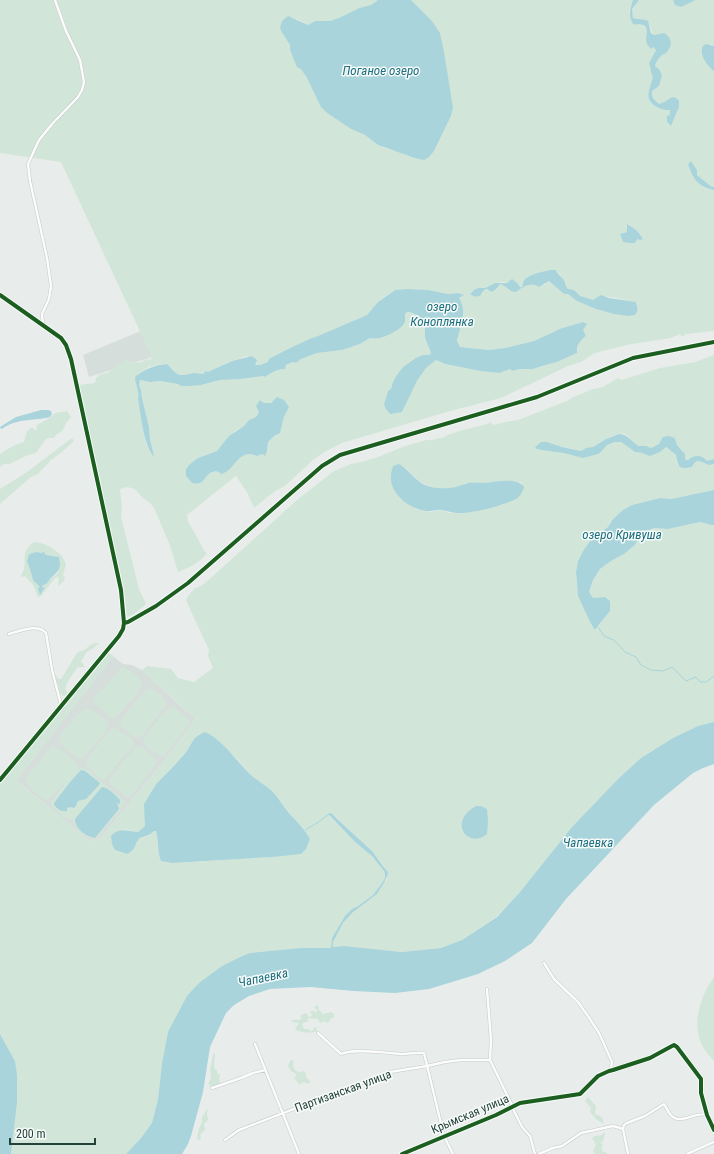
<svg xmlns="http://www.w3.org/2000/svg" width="714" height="1154" viewBox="0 0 714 1154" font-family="'Roboto Condensed',sans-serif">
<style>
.built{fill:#d6dedb}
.green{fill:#d1e6d8;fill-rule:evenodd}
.water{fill:#a9d4db}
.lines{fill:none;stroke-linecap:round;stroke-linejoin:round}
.stream{stroke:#a9d4db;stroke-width:1}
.minor-casing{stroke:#c5cac8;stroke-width:3.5}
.minor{stroke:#fcfcfc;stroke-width:2.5}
.cycleway-casing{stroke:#f7fbf9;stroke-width:6}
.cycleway{stroke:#1b5e20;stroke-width:4}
.labels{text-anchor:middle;stroke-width:3;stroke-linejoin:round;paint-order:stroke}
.street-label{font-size:12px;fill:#24423a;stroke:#f7fbf9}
.water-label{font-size:13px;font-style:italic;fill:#1c6f80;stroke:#f7fbf9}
</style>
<rect width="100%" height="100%" fill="#e8edeb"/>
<path class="built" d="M 254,284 L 272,319 L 89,377 L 83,355 Z
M 113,656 L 123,664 L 132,665 L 142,670 L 180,705 L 196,719 L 161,765 L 100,839 L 94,841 L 88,840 L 16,780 Z"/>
<path class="green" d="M 0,0 L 378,0 L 371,5 L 359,8 L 341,17 L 330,21 L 315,21 L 308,25 L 297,19 L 282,21 L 280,27 L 281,31 L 290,45 L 290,50 L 294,57 L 311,85 L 327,113 L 351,129 L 365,135 L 378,145 L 387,149 L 395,151 L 434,151 L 451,116 L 453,108 L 451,97 L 440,33 L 432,21 L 411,0 L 633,0 L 629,12 L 638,25 L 643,25 C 647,30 648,34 646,40 L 656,50 C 651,57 648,70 653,77 C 649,91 642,103 661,109 C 664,110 667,110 670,110 L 670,115 L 672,124 L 679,107 L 672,97 L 664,102 L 659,104 L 651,96 L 651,91 L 659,86 L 659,69 L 655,66 L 660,56 L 665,53 L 658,34 L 654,35 L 652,33 L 651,28 L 644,19 L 637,20 L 633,18 L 632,9 L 639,0 L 673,0 L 673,2 L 688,4 L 696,0 L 714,0 L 714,46 L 710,44 L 702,49 C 704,58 706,66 714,71 L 714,187 L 712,187 L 697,175 L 691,161 L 688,164 C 693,179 698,186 714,190 L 714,331 L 686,334 L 682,337 L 680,334 L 671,338 L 632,344 L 602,351 L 593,354 L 581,362 L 568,366 L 501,398 L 450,411 L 342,443 L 326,451 L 313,460 L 285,486 L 275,491 L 254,508 L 248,494 L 236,476 L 187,515 L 188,521 L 205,552 L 207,553 C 200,563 190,567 178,572 L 169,543 L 154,508 L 150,503 L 143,498 L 135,489 L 127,487 L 120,489 L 122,507 L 121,517 L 139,589 L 146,604 L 134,614 L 127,617 L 125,598 L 78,385 L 95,383 L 96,378 L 101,374 L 105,373 L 106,374 C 112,369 119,364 127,359 C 132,363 136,363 142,362 L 144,360 L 148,359 L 150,360 L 152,358 L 149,357 L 151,355 L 61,162 L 0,153 ZM 628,224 C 636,229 638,231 643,239 L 637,239 L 629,243 L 623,242 L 620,234 L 627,232 ZM 550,270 L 556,270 L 565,281 L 566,287 L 568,289 L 577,292 L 580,296 L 584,297 L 593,300 C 602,292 621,300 632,301 L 632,316 L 614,314 L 596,309 L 587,305 L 582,303 L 568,294 L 564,294 L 549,281 L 544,285 L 536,285 L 529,284 L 521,288 L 517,291 L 508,288 L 507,286 L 500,284 L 497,288 L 484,290 L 482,294 L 473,296 L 470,294 L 475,289 L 479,288 L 485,288 L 495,283 L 504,282 L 522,287 L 524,281 C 532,275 541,272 550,270 ZM 407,289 L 427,290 L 448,294 L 458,293 L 463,295 L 459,298 C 468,312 460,327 457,342 L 460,347 L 489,350 L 505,348 L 534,341 L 562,328 L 583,322 L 583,330 L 585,334 L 585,337 L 578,344 L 577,353 L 557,362 L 542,366 L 533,369 L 520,369 L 512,371 L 510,369 L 500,373 L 480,371 L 445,364 L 436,360 L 426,368 L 417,381 L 402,412 L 384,404 L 388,391 L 391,389 L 393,382 L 403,367 L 431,354 L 425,338 L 425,325 L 417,315 L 410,312 L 407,312 L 405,314 L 396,332 L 374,339 L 370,338 L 360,344 L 342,350 L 317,353 L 301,359 L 296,363 L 293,362 L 286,365 L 285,369 C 277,369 271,373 265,377 L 263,376 L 241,379 L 220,380 L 201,385 L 172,383 L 160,381 L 150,382 L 140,380 L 139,385 L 141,390 L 142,398 L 149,427 L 150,439 L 153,456 C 143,446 141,413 138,399 L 139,396 L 138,374 L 149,367 L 163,364 L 172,368 L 176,373 L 179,375 L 184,375 L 194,373 L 204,374 L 223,366 L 226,363 L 247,356 L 255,363 L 255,365 L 260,365 L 268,362 L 288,349 L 367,315 L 378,302 L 387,295 L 395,290 ZM 277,398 L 289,407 L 284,417 L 280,433 L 274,436 L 268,442 L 267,451 L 264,456 L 262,454 L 257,456 C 238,448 237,468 222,474 L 216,471 L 192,483 L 186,476 L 198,458 L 217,451 L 235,431 L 244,426 L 249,420 L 256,417 L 259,412 L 261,400 L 264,403 L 271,403 Z
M 714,355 L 714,459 L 707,461 L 685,459 L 683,451 L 677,445 L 675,438 L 664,438 L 659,444 L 651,448 L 641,446 L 638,447 C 633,443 630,436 624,434 C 618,432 606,439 601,442 C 598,444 595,446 593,447 C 588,449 585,449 581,451 L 562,447 L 547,442 L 547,450 L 592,455 L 598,454 L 601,452 L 607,445 L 615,442 L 621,442 L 635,452 L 642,453 L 646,454 L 660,452 L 666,447 L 669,448 L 671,451 L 676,455 L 677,464 L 685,469 L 692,467 L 695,462 L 699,461 L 709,465 L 714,464 L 714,490 L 671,499 L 660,498 L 632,505 L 623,510 L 613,519 L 608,527 L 593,537 L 583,551 L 578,561 L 576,572 L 578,596 L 590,622 L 596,630 L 610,611 L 610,601 L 605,597 L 593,598 L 589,592 L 593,580 L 600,569 L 611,561 L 624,554 L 635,545 L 640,536 L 647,531 L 654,528 L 668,529 L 700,522 L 711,525 L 714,525 L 714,722 L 698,726 L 673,738 L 641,758 L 619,778 L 572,827 L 520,892 L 496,917 L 462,940 L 441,948 L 402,952 L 344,946 L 333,947 L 333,942 L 343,923 L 352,913 L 377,894 L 387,879 L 385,868 L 382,865 L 373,852 L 335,816 L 329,816 L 355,842 L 372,856 L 384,871 L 385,874 L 385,878 L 382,883 L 373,895 L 349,912 L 332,938 L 331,948 L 301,948 L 250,953 L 242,956 L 222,966 L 168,1032 L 162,1063 L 158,1099 L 152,1123 L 141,1138 L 126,1154 L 11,1154 L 14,1131 L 15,1061 L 0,1034 L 0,783 L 106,655 L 109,653 L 113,656 L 16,780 L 88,840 L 94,841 L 100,839 L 161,765 L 196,719 L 142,670 L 147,666 L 171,669 L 178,678 L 194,682 L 213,668 L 208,656 L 209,650 L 189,607 L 186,600 L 188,596 L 195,588 L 201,586 L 213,576 L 297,500 L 334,471 L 351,464 L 361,462 L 378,457 L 405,446 L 426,440 L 433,440 L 438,438 L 442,438 C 451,432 476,427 488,424 L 490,422 L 494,425 L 505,422 L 518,420 L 567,401 L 571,398 L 593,389 L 603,387 L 618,378 L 621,380 L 628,378 L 660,368 L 695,362 ZM 406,468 C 411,474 417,480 424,484 C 432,489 449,489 458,487 C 462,485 465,483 469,483 C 475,482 479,483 485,483 C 498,483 508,479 522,483 L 516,499 L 502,505 L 494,506 L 450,513 L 440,510 L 429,512 L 416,509 L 400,498 L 393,486 ZM 209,734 L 237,759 L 252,776 L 273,792 L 290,814 L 305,830 L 310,839 L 306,849 L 272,857 L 172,863 L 161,861 C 157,852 159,841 156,831 L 153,831 C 152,832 151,835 149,836 C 145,837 142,836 139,839 C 134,844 137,849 127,854 L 115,850 L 122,829 L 138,832 L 145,826 L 157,783 L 172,768 L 186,751 L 194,739 Z
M 67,411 L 71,417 L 66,423 L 64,428 L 61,432 L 57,434 L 54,438 L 48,438 L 45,440 L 36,453 L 28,455 L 10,464 L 4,464 L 0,467 L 0,454 C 5,450 18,443 24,442 L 27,431 L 32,427 L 36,431 L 37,425 L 51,417 L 55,413 Z
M 72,438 L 74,441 L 62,452 L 51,460 L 38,474 L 31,477 L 0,504 L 0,489 L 27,472 Z
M 34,542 C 43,542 55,549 61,555 C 64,558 65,562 66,565 L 63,574 L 65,578 L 63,582 L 58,586 L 59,577 L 55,578 L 41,596 L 38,597 L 33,585 L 25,576 L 22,577 L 21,575 C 30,562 17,555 34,542 ZM 36,552 L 48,556 L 59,557 L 58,573 L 43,585 L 42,588 C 32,582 30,571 27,561 L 29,554 Z
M 95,643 L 99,643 C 94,648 92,649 87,652 C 84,655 84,658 81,661 L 85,667 L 78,667 L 68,681 L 65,689 L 67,691 L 67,695 L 63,696 L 60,692 L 55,674 L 59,679 L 61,679 L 77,653 L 80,651 L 82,651 C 88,648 87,646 95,643 Z
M 124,667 L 137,676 L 142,684 L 136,696 L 129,702 L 116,717 L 111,718 L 106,713 L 94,702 L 93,698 L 108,684 L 120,669 Z
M 148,689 C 157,689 163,696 166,705 L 142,736 C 134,741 127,730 121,726 L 120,722 L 141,695 Z
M 173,707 L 190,721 L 189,724 L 166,753 L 163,756 L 160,756 L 144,744 L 143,740 C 150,731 163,710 173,707 Z
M 86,709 C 95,711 104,717 109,725 L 102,737 L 82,759 C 72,757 64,747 59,739 C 65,729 75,714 86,709 Z
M 113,728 L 117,729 L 133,740 L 133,746 L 130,751 L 124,756 L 104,780 L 97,776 L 86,764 C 88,755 106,735 113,728 Z
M 138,745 L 143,748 L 157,762 L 132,795 L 130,797 L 127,797 L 110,784 L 109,780 L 123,761 Z
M 52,747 C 61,748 71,758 77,764 L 77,767 L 85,768 L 123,800 L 125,803 L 121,809 L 96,839 C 86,839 74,829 73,820 C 64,820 57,810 51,805 L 51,802 L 66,782 L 63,784 L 49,799 L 47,800 C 38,797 29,787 25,780 L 46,753 ZM 71,781 L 86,799 L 78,801 L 77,803 L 67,808 L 54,803 ZM 102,787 L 91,837 L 77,826 L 75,819 Z
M 714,977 L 714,1061 C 709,1055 704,1050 701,1043 C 692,1021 701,995 714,977 Z
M 317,1005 L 319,1008 L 318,1010 L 322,1012 L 322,1014 L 331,1012 L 334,1014 L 334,1018 L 331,1018 L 330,1021 L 327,1023 L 324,1021 L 322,1023 L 319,1022 L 317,1018 L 315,1019 L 308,1018 L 308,1021 L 302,1024 L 304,1029 L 308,1029 L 311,1031 L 314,1029 L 314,1027 L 316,1027 L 317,1031 C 311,1034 303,1032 297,1031 L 295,1029 L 299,1023 L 293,1022 L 291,1021 L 293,1020 L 299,1020 L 302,1018 L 300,1017 L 301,1015 L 306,1013 L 309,1017 L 312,1016 L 310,1011 L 314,1011 L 317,1013 L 317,1011 L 314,1007 Z
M 215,1053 L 214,1067 L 215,1069 L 217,1070 L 217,1073 L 220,1075 L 219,1079 L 221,1084 L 213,1087 L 208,1084 L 211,1078 L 210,1071 L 213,1054 Z
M 292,1060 L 294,1062 L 293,1065 L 295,1070 L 298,1072 L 304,1071 L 306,1074 L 306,1077 L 310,1081 L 310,1083 L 308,1084 C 306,1082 303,1082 301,1083 L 300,1085 L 294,1078 L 297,1075 L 291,1071 L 288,1066 L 290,1061 Z
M 588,1097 L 596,1106 L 595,1114 L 602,1117 L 604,1124 L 597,1120 L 590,1112 L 591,1108 L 585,1101 Z
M 208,1108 L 207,1114 L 208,1120 L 204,1124 L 205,1130 L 200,1135 L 201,1137 L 200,1140 L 198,1140 L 197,1138 L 199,1128 L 202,1123 L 202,1117 Z
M 603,1133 L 605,1133 L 605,1135 L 604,1137 L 603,1142 L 602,1141 L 601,1142 L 603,1147 L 601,1147 L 603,1152 L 606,1152 L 607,1154 L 595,1154 L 593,1151 L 596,1145 L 592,1138 L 595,1136 L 602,1135 Z"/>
<path class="water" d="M 378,0 L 411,0 L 432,21 L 440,33 L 444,52 L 453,108 L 451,116 L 434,151 L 429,157 L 424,160 L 415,158 L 378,145 L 365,135 L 351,129 L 327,113 L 321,107 L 307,78 L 301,69 L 297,67 L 290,50 L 290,45 L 281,31 L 280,27 L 282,21 L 288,16 L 308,25 L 315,21 L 330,21 L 341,17 L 359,8 L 371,5 Z
M 633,0 L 639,0 L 632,9 L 633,18 C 638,20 642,18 648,21 L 651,33 L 654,35 L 664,33 C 672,37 673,46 666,53 C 664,54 661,55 660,57 C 658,59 656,63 655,66 L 659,69 L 662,75 L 659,86 L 652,91 C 651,98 655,100 659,104 L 664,102 L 672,97 L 676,98 L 679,101 L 679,107 L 671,126 C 668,123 666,121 667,116 L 670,115 L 670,110 C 667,110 664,110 661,109 C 642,102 649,91 653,77 C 650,72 651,68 649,63 L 656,50 L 653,47 L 651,49 C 649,46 646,44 646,40 C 646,36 649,28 643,25 C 641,24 636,25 633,24 C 628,15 630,9 633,0 Z
M 673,0 L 696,0 L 681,7 L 675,5 Z
M 706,44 L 714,46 L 714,71 C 709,68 700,56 702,49 C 702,46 704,45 706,44 Z
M 691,161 L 697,170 L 697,175 L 712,187 L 714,187 L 714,190 C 697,186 693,179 688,164 Z
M 627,224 C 636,229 638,231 643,239 L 640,240 L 637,239 L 635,243 L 629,243 L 623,242 L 620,234 L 627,232 Z
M 550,270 L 556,270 C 558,275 562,277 564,280 C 566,283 565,286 568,289 C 574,289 577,292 580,296 L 584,297 L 593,300 L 601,295 L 609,298 L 636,302 C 637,307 639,310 635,315 L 628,316 L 614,314 L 596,309 L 577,301 L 568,294 L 564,294 L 549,281 L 539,287 C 530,281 523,287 516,292 C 509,292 507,286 500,284 L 497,288 L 492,292 L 487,289 L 484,290 L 480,296 C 476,297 474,297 470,294 L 475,289 L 479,288 L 485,288 L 495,283 L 507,283 L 512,279 L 517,283 L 520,287 L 522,287 C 523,285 523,282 524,280 C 530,274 542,272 550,270 Z
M 407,289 L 428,290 L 448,294 L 458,293 L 464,295 L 459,298 C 468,312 460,327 457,341 L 460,347 L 489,350 L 505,348 L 534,341 L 562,328 L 583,322 L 587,324 L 583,330 C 588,338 584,336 580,342 C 577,345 577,349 577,353 L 557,362 L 542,366 L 533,369 L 520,369 L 512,371 L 510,369 L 500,373 L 480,371 L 445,364 L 436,360 L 426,368 L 417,381 L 402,412 L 390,414 L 386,409 L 384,404 L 388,391 L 391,389 L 393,382 L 397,375 L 403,367 L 416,358 L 423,355 L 429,355 L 431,353 L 425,338 L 425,325 L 417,315 L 410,312 L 407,312 L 405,314 C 405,317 405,319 405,321 C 402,331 379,341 370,338 L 360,344 L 342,350 L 317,353 L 301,359 L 296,363 L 293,362 L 286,365 L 285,369 C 277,369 271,373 265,377 L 263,376 L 241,379 L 220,380 L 201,385 L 189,386 L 181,386 L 178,384 L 160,381 L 150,382 L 140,380 L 139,385 L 141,390 L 142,398 L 149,427 L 150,439 L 154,457 C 143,444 141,415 138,399 C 140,393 135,383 135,377 C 144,369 155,365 167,364 L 176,373 L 179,375 L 184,375 L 194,373 L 204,374 L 205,371 L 208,372 L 232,361 L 252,356 L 257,360 L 255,365 L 260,365 L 268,362 L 269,359 L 288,349 L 312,338 L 318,336 L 367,315 L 378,302 L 388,295 L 395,290 Z
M 277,397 L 284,400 L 289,407 L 284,417 L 280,433 L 274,436 L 268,442 L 267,451 L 265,456 L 262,454 L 257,456 C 238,448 237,468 222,474 L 216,471 C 214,472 211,472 209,474 C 202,480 204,485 192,483 L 186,476 L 186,469 L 190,464 L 198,458 L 217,451 L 229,436 L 244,426 L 249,420 L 256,417 L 259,412 L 256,406 L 260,400 L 264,403 L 271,403 Z
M 41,410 L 48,410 L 51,411 L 52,414 L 50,417 C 34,421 16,418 2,429 L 0,428 L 0,427 L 16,417 Z
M 619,434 C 629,435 631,441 638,446 L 646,446 L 651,448 L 659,444 L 663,437 L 668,436 L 675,438 L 677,445 L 685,454 L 685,459 L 688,460 C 695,454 702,455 707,461 L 714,459 L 714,464 L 709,465 L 699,461 L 695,462 L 692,467 C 680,470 678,468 676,455 L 671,451 L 668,448 L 666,447 L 660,452 L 650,456 L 642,453 L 635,452 L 621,442 L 615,442 L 607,445 L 601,452 L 598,454 L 583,458 L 564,453 L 542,450 L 537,449 L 535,447 L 541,442 L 547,442 L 562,447 L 581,451 L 586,448 L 593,447 L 606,439 Z
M 399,464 C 408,469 416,481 425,485 C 434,489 447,489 456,487 C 460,486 464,484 468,483 C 474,482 480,483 486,483 C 497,482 517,477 524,487 C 523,491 520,497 516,499 C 503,506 474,513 459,513 C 453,513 448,511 441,510 C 436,509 431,512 426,511 C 410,509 389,494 391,475 C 391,473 392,469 393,466 Z
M 714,490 L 714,525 L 711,525 L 700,522 L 668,529 L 654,528 L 647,531 L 640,536 L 635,545 L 624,554 L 611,561 L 600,569 L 593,580 L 589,592 L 593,598 L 605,597 L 610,601 L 610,611 L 595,630 L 590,622 L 578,596 L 576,572 L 578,561 L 583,551 L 593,537 L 608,527 L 613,519 L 623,510 L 632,505 L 660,498 L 671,499 Z
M 36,552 L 41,553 L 44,552 L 46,555 L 59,557 C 62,569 58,571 50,579 C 48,582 47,584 43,585 L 42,588 L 45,587 L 40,595 L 38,588 L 40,587 L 33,580 L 32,576 L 27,561 L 29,554 Z
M 714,722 L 714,764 L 703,768 L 693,773 L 654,805 L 566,899 L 532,943 L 505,961 L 478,974 L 429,989 L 395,993 L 353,991 L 311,987 L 270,989 L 249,996 L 234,1005 L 226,1013 L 210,1047 L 203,1092 L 191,1136 L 188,1144 L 182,1154 L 126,1154 L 141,1138 L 152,1123 L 158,1099 L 162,1063 L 168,1032 L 187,996 L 199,983 L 222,966 L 242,956 L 250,953 L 301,948 L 331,948 L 332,938 L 345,916 L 352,909 L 358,906 L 373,895 L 382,883 L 385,878 L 385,874 L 384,871 L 372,856 L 355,842 L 328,814 L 331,813 L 373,852 L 382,865 L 387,871 L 388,874 L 384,883 L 377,894 L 352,913 L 343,923 L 333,942 L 333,947 L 344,946 L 402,952 L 441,948 L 462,940 L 497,917 L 520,892 L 572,827 L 619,778 L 641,758 L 673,738 L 698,726 Z
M 205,732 C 223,740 238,763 252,776 C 258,781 266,786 272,791 C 278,797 283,806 289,813 C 297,822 304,828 310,839 L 306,849 L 301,854 L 272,857 L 172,863 L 161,861 C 157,852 159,841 156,831 L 154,831 C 152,832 151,834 149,835 C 145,837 142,836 139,839 C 134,844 137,849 127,854 L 115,850 L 112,844 L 111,836 C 119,827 127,831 138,832 L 145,826 L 144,804 L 157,783 L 172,768 L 186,752 L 194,739 L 199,735 Z
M 81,770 L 85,771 L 100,783 L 99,785 L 86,799 L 78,801 L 77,803 L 76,806 L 74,808 L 70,807 L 67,808 L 67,811 C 61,812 58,809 54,805 L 54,803 L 71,781 Z
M 102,787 C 109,788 115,795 120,800 L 120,804 L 117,803 L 119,809 L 95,838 C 87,837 75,829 75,819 Z
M 476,806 L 481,806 L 487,809 L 488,821 L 487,834 C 468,850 447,822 476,806 Z
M 0,1034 L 15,1061 L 17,1075 L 17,1102 L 11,1154 L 0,1154 Z"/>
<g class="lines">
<path class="stream" d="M 598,627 L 604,636 L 614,640 L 625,652 L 636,657 L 641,665 L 651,670 L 663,671 L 672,667 L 686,681 L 696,677 L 700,682 L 706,682 L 714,676
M 305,830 L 317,823 L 329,814"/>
<defs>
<path id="minor" d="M 0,295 L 61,338 L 66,345 L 71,359 L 121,590 L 124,623 L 123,629 L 119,636 L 0,780
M 43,324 L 42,314 L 49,299 L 51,286 L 47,258 L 30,181 L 28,164 L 39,140 L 53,123 L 78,97 L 82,90 L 84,82 L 80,60 L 66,31 L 55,0
M 124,623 L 128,622 L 156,606 L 188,583 L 322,466 L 340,455 L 537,397 L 633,358 L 714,342
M 9,634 C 20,631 38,623 46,633 L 52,670 L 61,705
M 544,963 L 554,979 L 578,1002 L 588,1016 L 599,1033 L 612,1062 L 611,1067 L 609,1071
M 487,989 L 491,1040 L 490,1060 L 511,1103 L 512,1107 L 522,1127 L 530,1136 L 535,1154
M 318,1033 L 341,1054 C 353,1048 388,1053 402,1054 C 410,1054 417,1052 424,1053 L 444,1136 L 453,1154
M 255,1044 L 299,1154
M 212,1088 L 241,1078 L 253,1073 L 265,1070
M 623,1129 L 628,1154
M 225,1140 L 239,1130 L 390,1072 L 427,1066 L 445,1062 L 461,1060 L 490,1060
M 402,1154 L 496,1115 L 520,1103 L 580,1094 L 598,1076 L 609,1071 L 613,1070 L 650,1058 L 672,1046 L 674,1045 L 677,1047 L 701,1079 L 701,1093 L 707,1115 L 714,1130
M 539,1154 L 553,1148 L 562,1146 L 581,1133 L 613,1126 L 623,1129 L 624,1125 L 627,1123 L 645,1116 L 664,1104 C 667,1108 669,1115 673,1117 C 682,1124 697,1111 707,1115
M 687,1154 L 714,1142"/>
</defs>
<use href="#minor" class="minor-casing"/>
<use href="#minor" class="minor"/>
<defs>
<path id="cycleway" d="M 0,295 L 61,338 L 66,345 L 71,359 L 121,590 L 124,623 L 123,629 L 119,636 L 0,780
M 124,623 L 128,622 L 156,606 L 188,583 L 322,466 L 340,455 L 537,397 L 633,358 L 714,342
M 402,1154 L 496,1115 L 520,1103 L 580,1094 L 598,1076 L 609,1071 L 613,1070 L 650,1058 L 672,1046 L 674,1045 L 677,1047 L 701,1079 L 701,1093 L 707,1115 L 714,1130"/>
</defs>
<use href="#cycleway" class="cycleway-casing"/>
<use href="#cycleway" class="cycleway"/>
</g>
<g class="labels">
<g class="street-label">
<text transform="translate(343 1091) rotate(-20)" y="4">Партизанская улица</text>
<text transform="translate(470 1114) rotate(-23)" y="4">Крымская улица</text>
</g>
<g class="water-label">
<text x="381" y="75">Поганое озеро</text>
<text x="442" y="311">озеро<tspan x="442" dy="15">Коноплянка</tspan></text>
<text x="622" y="539">озеро Кривуша</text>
<text x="588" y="847">Чапаевка</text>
<text transform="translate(263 977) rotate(-12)" y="5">Чапаевка</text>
</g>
</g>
<path d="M10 1138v6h85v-6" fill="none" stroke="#24423a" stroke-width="2"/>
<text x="16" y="1138" font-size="12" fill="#24423a" stroke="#f7fbf9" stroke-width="3" paint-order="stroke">200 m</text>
</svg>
